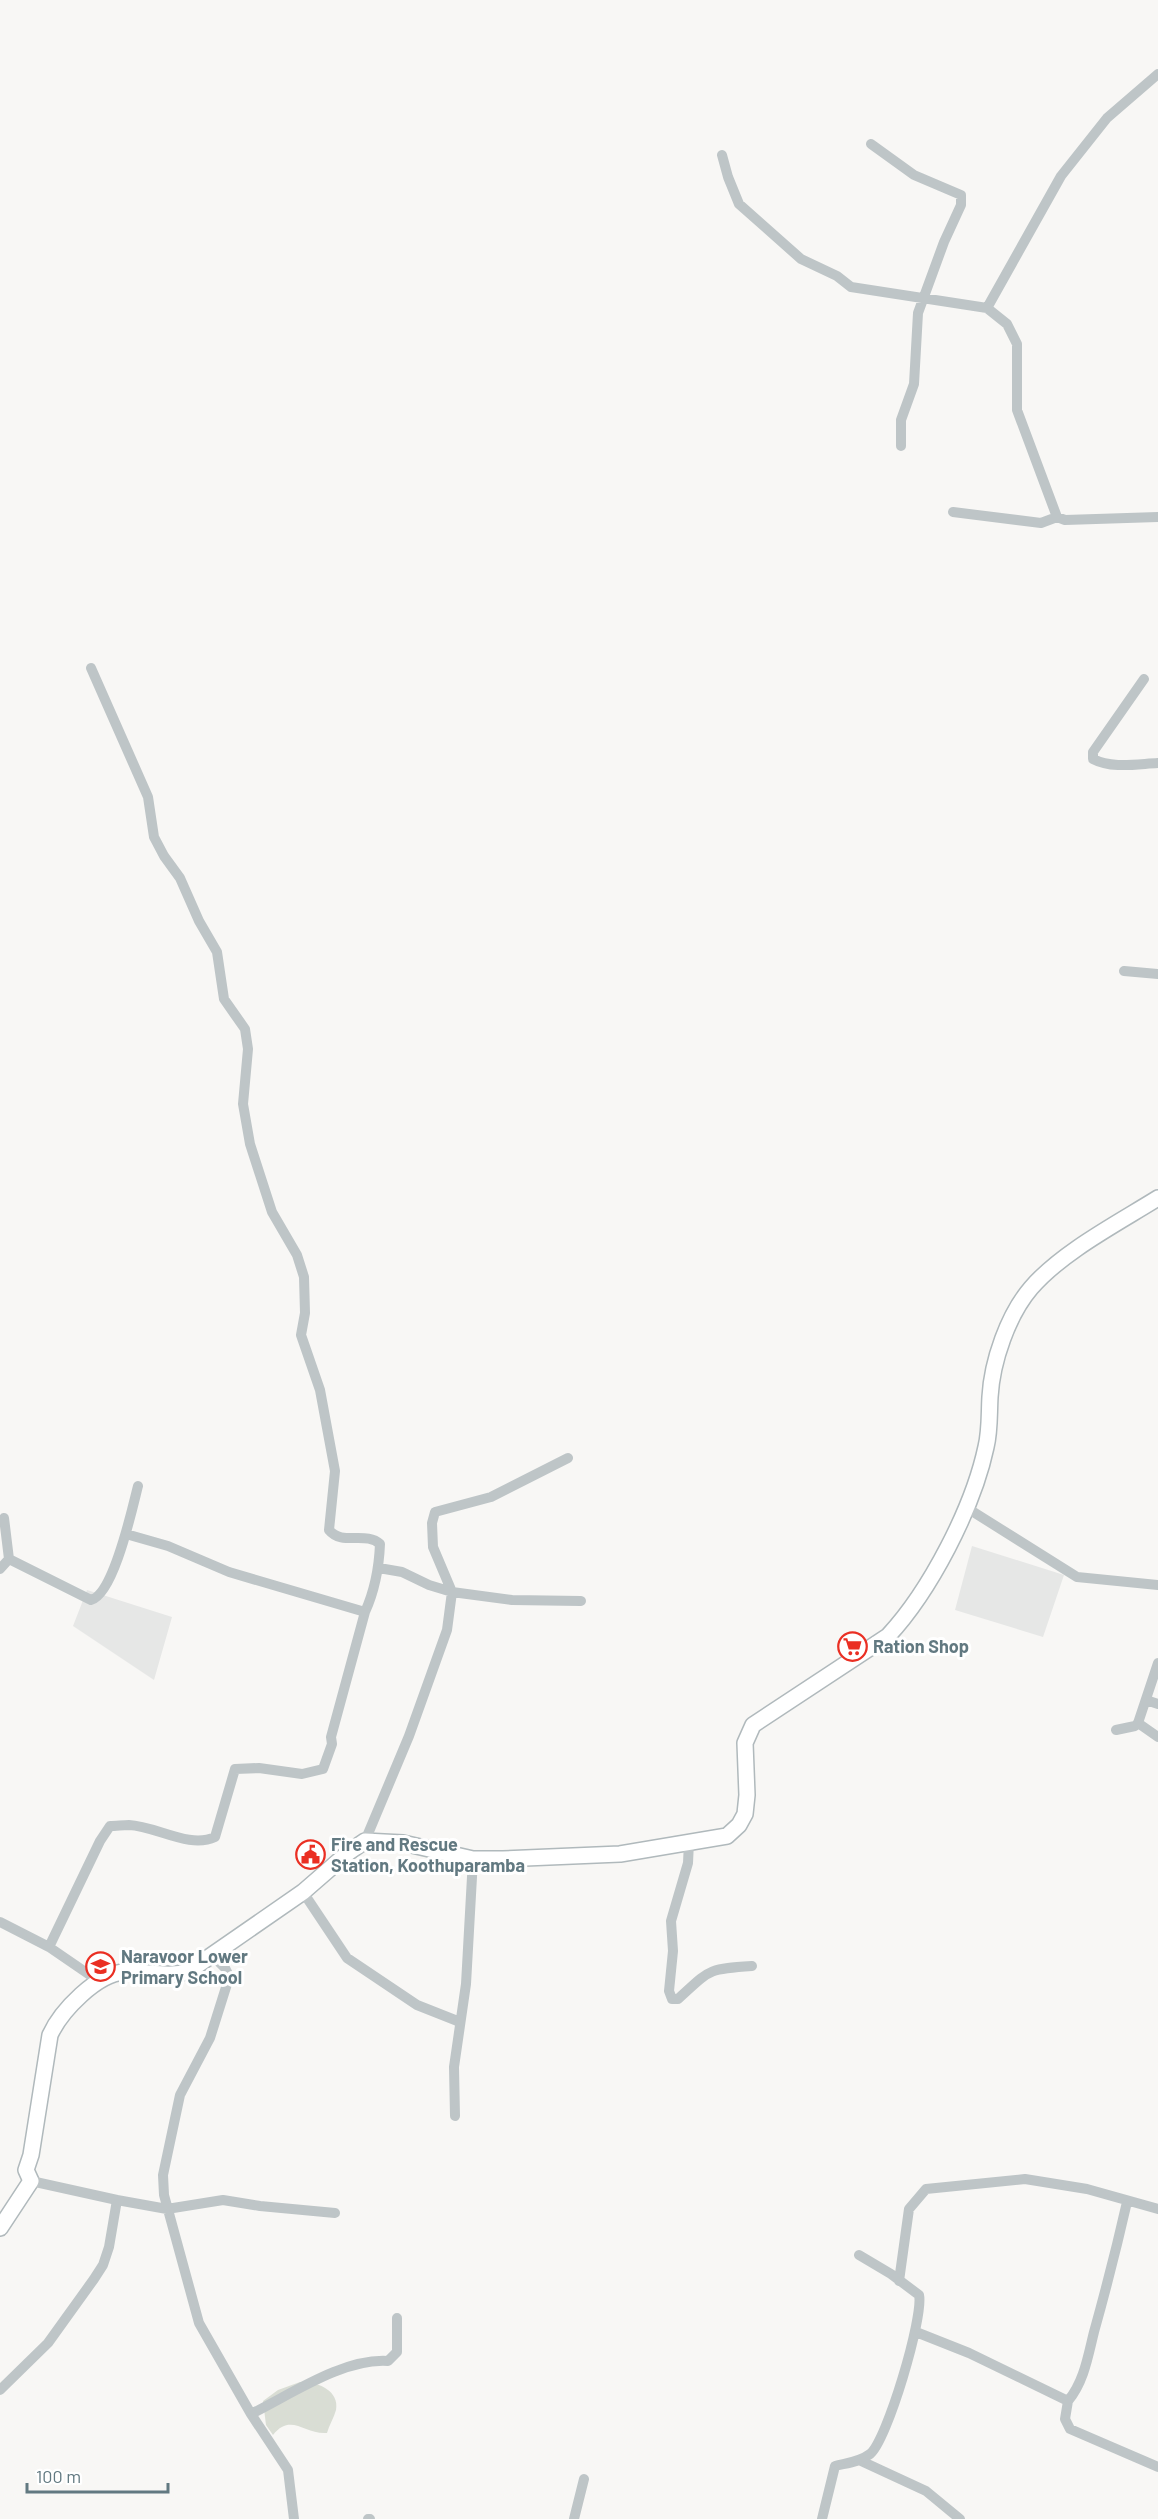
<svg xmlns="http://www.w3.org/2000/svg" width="1158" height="2519" viewBox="0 0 1158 2519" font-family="Barlow,sans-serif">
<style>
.built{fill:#e6e7e6}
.green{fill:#d9ddd4}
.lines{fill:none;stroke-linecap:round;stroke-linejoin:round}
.secondary-casing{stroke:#b0b9bc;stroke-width:18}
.minor{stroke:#bec5c7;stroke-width:10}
.secondary{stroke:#fff;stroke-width:15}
.labels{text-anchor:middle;stroke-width:6;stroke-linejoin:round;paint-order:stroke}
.poi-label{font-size:18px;font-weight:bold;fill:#627981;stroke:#fff;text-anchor:start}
</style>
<rect width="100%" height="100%" fill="#f8f7f5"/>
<path class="built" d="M 972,1546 L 1064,1575 L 1043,1637 L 955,1610 Z
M 87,1590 L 172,1617 L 154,1680 L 73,1626 Z"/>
<path class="green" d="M 300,2382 C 316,2381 340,2390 336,2410 C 334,2418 329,2425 327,2433 C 305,2435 291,2412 273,2435 L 266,2425 L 263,2401 L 278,2390 Z"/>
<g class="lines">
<defs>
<path id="secondary" d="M 0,2228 L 31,2181 L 26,2170 L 31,2155 L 50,2035 C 61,2011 97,1973 125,1972 C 148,1971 168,1978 189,1971 L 303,1892 L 349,1852 L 365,1841 L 403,1843 L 473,1859 L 503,1859 L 620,1854 L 727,1836 L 739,1825 L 745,1814 L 747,1795 L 745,1743 L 753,1725 L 888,1636 C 930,1591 973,1508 986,1447 C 990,1431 989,1414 990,1397 C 992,1361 1008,1315 1031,1288 C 1062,1252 1118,1223 1158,1198"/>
</defs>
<use href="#secondary" class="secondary-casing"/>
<path class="minor" d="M 871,144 L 914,175 L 961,195 L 961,205 L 944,242 L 918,313 L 914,384 L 901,420 L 901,446
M 722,155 L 728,177 L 739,204 L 801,259 L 837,276 L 851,287 L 987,308 L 1007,324 L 1017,344 L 1017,410 L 1057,517
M 987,308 L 1061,176 L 1107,118 L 1158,74
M 953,512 L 1041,523 L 1057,517 L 1065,520 L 1158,517
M 1144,679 L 1093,752 L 1093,759 C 1112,769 1137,764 1158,763
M 1124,971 L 1158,974
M 967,1508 L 1077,1577 L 1158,1585
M 4,1518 L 9,1559
M 126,1534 L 168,1546 L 229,1572 L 365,1612
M 9,1559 L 91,1600 C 114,1594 132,1509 138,1486
M 379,1568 L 402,1572 L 429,1585 L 452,1592 L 512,1600 L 581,1601
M 0,1569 L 9,1559
M 1146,1700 L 1158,1704
M 1138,1723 L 1158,1737
M 1116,1730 L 1135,1726 L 1138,1723 L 1158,1663
M 365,1841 L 409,1736 L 447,1630 L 452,1592 L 433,1547 L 432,1523 L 435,1512 L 491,1497 L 568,1458
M 689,1842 L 688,1863 L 671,1921 L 673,1951 L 669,1991 L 672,1999 L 678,1999 C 711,1969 707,1969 752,1966
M 303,1892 L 347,1958 L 417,2005 L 460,2022
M 0,1922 L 49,1947 L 100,1982
M 49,1947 L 100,1841 L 110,1826 C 116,1826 123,1825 129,1825 C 156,1826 189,1849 215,1837 L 235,1769 L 259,1768 L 302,1774 L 323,1769 L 332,1744 L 331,1737 L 365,1612 C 375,1590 379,1568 380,1544 C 366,1531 342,1546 329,1530 L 335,1471 L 320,1390 L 301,1335 L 305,1313 L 304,1277 L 297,1255 L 272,1212 L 250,1144 L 243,1104 L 248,1049 L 245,1029 L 224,999 L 217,952 L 199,921 L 180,878 L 164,856 L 154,837 L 148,797 L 91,668
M 213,1956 L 225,1968 L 228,1974 L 227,1984 L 210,2038 L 180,2095 L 163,2175 L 164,2195 L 199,2323 L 251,2414 L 288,2470 L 294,2519
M 455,2116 L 454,2067 L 466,1984 L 473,1859
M 31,2181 L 117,2200
M 899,2281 L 909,2209 L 926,2189 L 1025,2179 L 1087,2189 L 1158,2209
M 916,2332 L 969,2353 L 1068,2401 L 1065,2419 L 1070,2429 L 1158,2467
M 0,2390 L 48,2343 L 94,2279 L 103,2265 L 109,2247 L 117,2200 L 167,2209 L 223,2200 L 260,2206 L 335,2213
M 1068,2401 C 1084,2382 1088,2356 1094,2332 C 1106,2289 1117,2246 1127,2202
M 251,2414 C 290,2395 343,2358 388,2361 L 397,2352 L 397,2318
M 859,2460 L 926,2491 L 960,2519
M 368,2519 L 370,2519
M 574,2519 L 584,2479
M 822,2519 L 835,2466 C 847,2463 860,2462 870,2454 C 887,2441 924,2316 919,2295 L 891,2274 L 859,2255"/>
<use href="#secondary" class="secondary"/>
</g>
<defs>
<symbol id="supermarket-ring" viewBox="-11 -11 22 22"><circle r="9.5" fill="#fff" stroke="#ea2f23" stroke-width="1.5"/><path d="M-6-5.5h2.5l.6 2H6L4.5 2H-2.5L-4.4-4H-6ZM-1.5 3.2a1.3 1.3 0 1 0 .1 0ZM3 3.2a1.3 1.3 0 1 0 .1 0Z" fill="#ea2f23"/></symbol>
<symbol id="civic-ring" viewBox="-11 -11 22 22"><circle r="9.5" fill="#fff" stroke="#ea2f23" stroke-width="1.5"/><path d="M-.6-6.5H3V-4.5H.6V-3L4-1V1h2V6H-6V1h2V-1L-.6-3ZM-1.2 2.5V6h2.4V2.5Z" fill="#ea2f23"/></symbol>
<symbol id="school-ring" viewBox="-11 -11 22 22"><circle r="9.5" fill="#fff" stroke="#ea2f23" stroke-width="1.5"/><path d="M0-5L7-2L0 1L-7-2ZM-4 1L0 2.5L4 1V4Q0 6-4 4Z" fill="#ea2f23"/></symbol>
</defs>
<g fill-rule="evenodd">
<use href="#supermarket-ring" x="836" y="1630" width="33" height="33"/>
<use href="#civic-ring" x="294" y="1838" width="33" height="33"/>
<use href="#school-ring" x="84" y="1950" width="33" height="33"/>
</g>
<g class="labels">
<g class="poi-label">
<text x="873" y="1653">Ration Shop</text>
<text x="331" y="1851">Fire and Rescue<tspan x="331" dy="21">Station, Koothuparamba</tspan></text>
<text x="121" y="1963">Naravoor Lower<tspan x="121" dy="21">Primary School</tspan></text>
</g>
</g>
<path d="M27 2483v9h141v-9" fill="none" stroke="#627981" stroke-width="3"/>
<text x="36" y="2483" font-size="18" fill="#627981" stroke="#ffffff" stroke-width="4.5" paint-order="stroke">100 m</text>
</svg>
